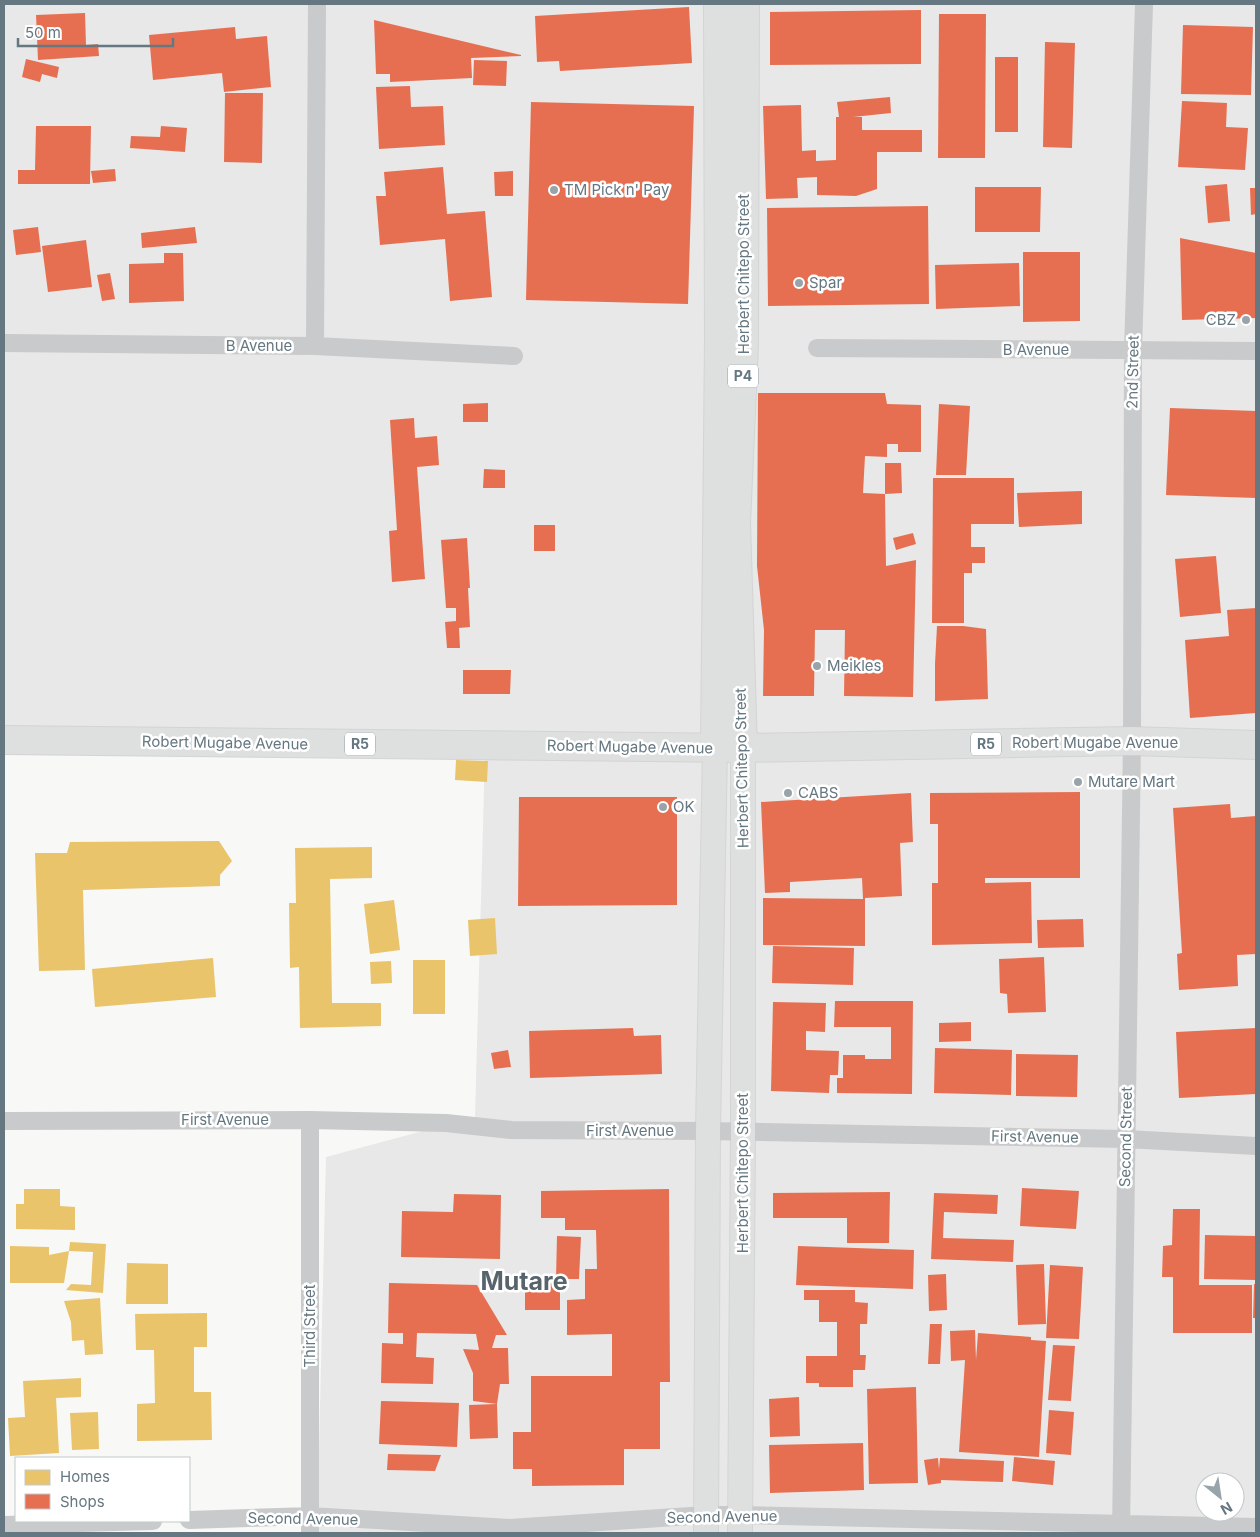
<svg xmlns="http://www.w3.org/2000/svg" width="1260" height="1537" viewBox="0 0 1260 1537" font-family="Inter,sans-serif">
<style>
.built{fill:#e7e8e7;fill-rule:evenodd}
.homes{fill:#e9c46a}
.shops{fill:#e76f51}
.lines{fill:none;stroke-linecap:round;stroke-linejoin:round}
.secondary-casing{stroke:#d4d5d5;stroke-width:26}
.highway-casing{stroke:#d3d4d4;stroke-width:30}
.street{stroke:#c9cacb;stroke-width:18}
.secondary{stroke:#dedfdf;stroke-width:24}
.highway{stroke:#dedfdf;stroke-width:28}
.poi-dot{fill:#98a4aa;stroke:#fff;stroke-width:2}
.labels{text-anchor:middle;stroke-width:5;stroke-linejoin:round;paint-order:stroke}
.shield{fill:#fff;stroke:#93a0a6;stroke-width:1}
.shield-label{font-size:14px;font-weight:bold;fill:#657780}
.poi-label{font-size:15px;fill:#657780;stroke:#fff;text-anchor:start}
.street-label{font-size:15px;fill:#657780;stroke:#fff}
.town-label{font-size:25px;font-weight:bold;fill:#57646c;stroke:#fff}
</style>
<rect width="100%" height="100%" fill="#f8f8f7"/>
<path class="built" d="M 4,4 L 1256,4 L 1256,1533 L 317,1533 L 326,1157 L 475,1117 L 485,753 L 4,753 ZM 1205,1482 L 1235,1482 L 1235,1512 L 1205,1512 Z"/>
<path class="homes" d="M 456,760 L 488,761 L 487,782 L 455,780 Z
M 219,841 L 232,861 L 220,875 L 220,886 L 83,890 L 85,970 L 39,971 L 35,853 L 67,853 L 70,842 Z
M 372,847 L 372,878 L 330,879 L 332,1003 L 381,1003 L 381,1026 L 300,1028 L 299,967 L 290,968 L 289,903 L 296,903 L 295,848 Z
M 394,900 L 400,950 L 370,954 L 364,904 Z
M 495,918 L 497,954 L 470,956 L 468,920 Z
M 213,958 L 216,997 L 95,1007 L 92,969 Z
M 413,960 L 445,960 L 445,1014 L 413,1014 Z
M 391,961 L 392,983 L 371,984 L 370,962 Z
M 24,1189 L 60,1189 L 60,1206 L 75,1207 L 75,1230 L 16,1229 L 16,1204 L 24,1204 Z
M 70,1242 L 106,1244 L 103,1293 L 66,1290 L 71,1284 L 91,1285 L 93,1252 L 69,1251 L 64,1283 L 10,1283 L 10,1246 L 49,1247 L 49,1255 L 69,1251 Z
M 127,1263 L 168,1264 L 168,1304 L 126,1304 Z
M 100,1298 L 103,1354 L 85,1355 L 84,1340 L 72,1341 L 71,1322 L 64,1301 Z
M 207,1313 L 207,1347 L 194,1347 L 194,1392 L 211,1392 L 212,1440 L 137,1441 L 137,1404 L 155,1403 L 154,1350 L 136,1350 L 135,1314 Z
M 81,1378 L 81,1397 L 56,1398 L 59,1453 L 10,1456 L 8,1418 L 25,1417 L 23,1381 Z
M 98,1412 L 99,1449 L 72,1450 L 70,1413 Z"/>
<path class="shops" d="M 689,7 L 692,63 L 560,71 L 559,61 L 537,62 L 535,16 Z
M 921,10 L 921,64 L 770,65 L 770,12 Z
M 85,13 L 86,45 L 98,44 L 99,56 L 38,60 L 36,15 Z
M 939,14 L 986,14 L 985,158 L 938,158 Z
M 374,20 L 521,55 L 521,56 L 471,58 L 472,78 L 390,82 L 390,74 L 376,74 Z
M 1183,25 L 1253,27 L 1251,95 L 1181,94 Z
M 235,27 L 236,39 L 267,36 L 271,87 L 224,92 L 222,73 L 153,80 L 149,35 Z
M 1045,42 L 1075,43 L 1072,148 L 1043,147 Z
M 995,57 L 1018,57 L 1018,132 L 995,132 Z
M 26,59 L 59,67 L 57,78 L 42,74 L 40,82 L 22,77 Z
M 474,60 L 507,61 L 506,86 L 473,85 Z
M 410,86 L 411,107 L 443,106 L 445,145 L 379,149 L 376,87 Z
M 225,93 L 263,93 L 262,163 L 224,162 Z
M 890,97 L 891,113 L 853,117 L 862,117 L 862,130 L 922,130 L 922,152 L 877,152 L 877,189 L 856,196 L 817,195 L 817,177 L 797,178 L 798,198 L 766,199 L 763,106 L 801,105 L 802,151 L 816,150 L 816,161 L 836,160 L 836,117 L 839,117 L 837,102 Z
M 1182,101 L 1227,103 L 1226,127 L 1248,128 L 1245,170 L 1178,167 Z
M 531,102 L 694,106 L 688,304 L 526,300 Z
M 36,126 L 91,126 L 90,184 L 18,184 L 18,170 L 35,170 Z
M 161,126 L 187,128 L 185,152 L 130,148 L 131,136 L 160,137 Z
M 443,167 L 447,214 L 485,211 L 492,297 L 450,301 L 445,239 L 380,245 L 376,196 L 386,196 L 384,172 Z
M 115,169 L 116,181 L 93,183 L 91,171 Z
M 513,171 L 513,196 L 495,196 L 494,172 Z
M 1227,184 L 1230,221 L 1208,223 L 1205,186 Z
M 975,187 L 1041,187 L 1040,232 L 975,232 Z
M 1250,188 L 1256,188 L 1256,214 L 1251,215 Z
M 928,206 L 929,304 L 768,306 L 767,208 Z
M 38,227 L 41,252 L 16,255 L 13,230 Z
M 195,227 L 197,243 L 142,248 L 141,233 Z
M 1180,238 L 1256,253 L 1256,318 L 1182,320 Z
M 86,240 L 92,287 L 48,292 L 42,246 Z
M 1023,252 L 1080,252 L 1080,321 L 1023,322 Z
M 164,253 L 183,253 L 184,301 L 129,303 L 129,264 L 164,263 Z
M 1019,263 L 1020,306 L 936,309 L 935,265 Z
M 110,273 L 115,299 L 102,301 L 97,275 Z
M 758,393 L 885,393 L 887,404 L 921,405 L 921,452 L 898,452 L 898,444 L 887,444 L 887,457 L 865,456 L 863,493 L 885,494 L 885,463 L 901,463 L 902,493 L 885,494 L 886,566 L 916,560 L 913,697 L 844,696 L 845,630 L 815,630 L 814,696 L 763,696 L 764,630 L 757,566 Z
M 488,403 L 488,422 L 463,422 L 463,404 Z
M 939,404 L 970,406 L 966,475 L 936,475 Z
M 1170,408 L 1256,411 L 1256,498 L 1166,495 Z
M 414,418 L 415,438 L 437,436 L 439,465 L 417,467 L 425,579 L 392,582 L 389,531 L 397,530 L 390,420 Z
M 484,469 L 505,470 L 505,488 L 483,488 Z
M 933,478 L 1014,478 L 1014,524 L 971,524 L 971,547 L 985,547 L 985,563 L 972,563 L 972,573 L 964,573 L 964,623 L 932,623 Z
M 1082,491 L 1082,524 L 1019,527 L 1017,493 Z
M 534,525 L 555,525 L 555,551 L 534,551 Z
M 913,533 L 916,544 L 896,550 L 893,538 Z
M 467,538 L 470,588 L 468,588 L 470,627 L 459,628 L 460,648 L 447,648 L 445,622 L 456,621 L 456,608 L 446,608 L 441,540 Z
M 1216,556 L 1221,613 L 1180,617 L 1175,559 Z
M 1256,608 L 1256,713 L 1190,718 L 1185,640 L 1229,636 L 1227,610 Z
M 937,626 L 963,626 L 986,629 L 988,699 L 935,701 L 935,664 Z
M 463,670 L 511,670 L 510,694 L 463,694 Z
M 1080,792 L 1080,878 L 985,878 L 985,883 L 1031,882 L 1032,943 L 932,945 L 932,883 L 938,883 L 938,824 L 930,824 L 930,793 Z
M 911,793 L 913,842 L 900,843 L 902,896 L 865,898 L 865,946 L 763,945 L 763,898 L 863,899 L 862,878 L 790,882 L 790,892 L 765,893 L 761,802 Z
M 519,797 L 677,797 L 677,905 L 518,906 Z
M 1230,804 L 1231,818 L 1256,816 L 1256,954 L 1237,955 L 1238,986 L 1179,990 L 1177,954 L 1182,953 L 1173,808 Z
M 1083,919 L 1084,947 L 1038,948 L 1037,920 Z
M 773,946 L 854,948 L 853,985 L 772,983 Z
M 1044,957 L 1046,1012 L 1008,1013 L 1007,994 L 1000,993 L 999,959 Z
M 835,1001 L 913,1001 L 912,1094 L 837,1093 L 837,1078 L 843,1078 L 843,1055 L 865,1055 L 865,1059 L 891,1059 L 891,1027 L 834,1027 Z
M 773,1002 L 826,1003 L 825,1032 L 806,1031 L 806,1050 L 839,1051 L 838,1075 L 830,1075 L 829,1093 L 771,1091 Z
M 971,1022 L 971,1041 L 939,1042 L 939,1023 Z
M 633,1028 L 634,1036 L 661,1035 L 662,1074 L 530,1078 L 529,1031 Z
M 1256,1028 L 1256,1094 L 1179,1098 L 1176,1032 Z
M 935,1048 L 1012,1050 L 1011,1095 L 934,1093 Z
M 508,1050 L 511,1067 L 494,1069 L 491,1053 Z
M 1016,1054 L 1078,1055 L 1077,1097 L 1016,1096 Z
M 1022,1188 L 1079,1191 L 1076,1229 L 1020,1226 Z
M 669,1189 L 670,1382 L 660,1382 L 660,1449 L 624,1449 L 624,1485 L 532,1486 L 532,1469 L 513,1469 L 513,1432 L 531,1432 L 531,1376 L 612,1376 L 612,1334 L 567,1335 L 567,1300 L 585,1299 L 585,1269 L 597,1269 L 596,1230 L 565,1230 L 565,1218 L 541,1218 L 541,1191 Z
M 890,1192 L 889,1243 L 847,1243 L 847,1218 L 773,1218 L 773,1193 Z
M 934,1193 L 998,1195 L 997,1214 L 944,1212 L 943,1238 L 1014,1240 L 1013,1262 L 931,1259 Z
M 454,1194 L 501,1195 L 500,1259 L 401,1257 L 402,1211 L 453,1212 Z
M 1173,1209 L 1200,1209 L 1199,1285 L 1252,1285 L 1252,1333 L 1173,1333 L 1173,1277 L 1162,1277 L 1163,1246 L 1172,1245 Z
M 1205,1235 L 1256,1236 L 1256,1280 L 1204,1279 Z
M 557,1236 L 581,1237 L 579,1279 L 556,1279 Z
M 798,1246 L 914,1250 L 913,1289 L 796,1285 Z
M 1044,1264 L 1046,1324 L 1018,1325 L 1016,1265 Z
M 1050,1265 L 1083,1267 L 1079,1339 L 1046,1338 Z
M 946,1274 L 947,1310 L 929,1311 L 928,1275 Z
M 389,1283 L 477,1285 L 507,1335 L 496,1335 L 492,1348 L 508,1348 L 509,1384 L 500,1384 L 497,1404 L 473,1401 L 473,1373 L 463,1349 L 479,1350 L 476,1334 L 417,1333 L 416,1357 L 434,1358 L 433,1384 L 381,1383 L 382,1343 L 403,1344 L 403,1333 L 388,1333 Z
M 525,1283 L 560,1283 L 560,1310 L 525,1310 Z
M 1254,1284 L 1256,1284 L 1256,1318 L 1253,1318 Z
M 804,1290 L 855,1290 L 855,1302 L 868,1303 L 867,1324 L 860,1324 L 860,1355 L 866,1355 L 865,1370 L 853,1370 L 853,1387 L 819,1387 L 819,1383 L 806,1383 L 806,1356 L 837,1356 L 837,1322 L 819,1322 L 819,1300 L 804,1300 Z
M 930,1324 L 942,1324 L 940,1364 L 928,1364 Z
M 975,1330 L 976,1360 L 978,1333 L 1031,1337 L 1031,1340 L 1046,1341 L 1039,1457 L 959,1452 L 965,1360 L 951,1361 L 950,1331 Z
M 1053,1345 L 1075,1346 L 1071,1401 L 1048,1400 Z
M 916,1387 L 918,1483 L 869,1484 L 867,1389 Z
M 799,1397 L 800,1436 L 770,1437 L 769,1399 Z
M 381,1401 L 459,1403 L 457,1447 L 379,1444 Z
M 497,1404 L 498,1438 L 470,1439 L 469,1405 Z
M 1049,1410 L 1074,1412 L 1071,1455 L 1046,1453 Z
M 863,1443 L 864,1490 L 770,1493 L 769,1445 Z
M 388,1454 L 441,1455 L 435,1471 L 387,1470 Z
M 1014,1457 L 1055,1461 L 1053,1485 L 1012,1481 Z
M 938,1458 L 939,1469 L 940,1458 L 1004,1461 L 1003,1482 L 941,1480 L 941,1483 L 928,1485 L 924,1460 Z"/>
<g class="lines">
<defs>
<path id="secondary" d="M 706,1533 L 708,1131 L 715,747
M 740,1533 L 743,1133 L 743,748"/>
<path id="highway" d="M 4,740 L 743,748 L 1132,741 L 1256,745
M 715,747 L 719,340 L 718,4
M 743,748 L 736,523 L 744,345 L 745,4"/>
</defs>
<use href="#secondary" class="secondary-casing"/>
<use href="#highway" class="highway-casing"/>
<path class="street" d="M 4,343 L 315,346 L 514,356
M 315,346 L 317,4
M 817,348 L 1256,351
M 310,1120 L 310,1533
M 4,1121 L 310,1120 L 446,1123 L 511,1130 L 708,1131 L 1126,1139 L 1256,1146
M 189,1520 L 310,1516 L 510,1528 L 706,1515 L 741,1515 L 1256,1527
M 4,1525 L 153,1521
M 1121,1533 L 1132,741 L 1133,350 L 1144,4"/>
<use href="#secondary" class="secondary"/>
<use href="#highway" class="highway"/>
</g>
<g class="poi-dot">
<circle cx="554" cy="190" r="5"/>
<circle cx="799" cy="283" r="5"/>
<circle cx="1246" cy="320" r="5"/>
<circle cx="817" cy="666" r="5"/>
<circle cx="1078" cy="782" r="5"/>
<circle cx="788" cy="793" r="5"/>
<circle cx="663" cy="807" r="5"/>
</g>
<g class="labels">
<g class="shield">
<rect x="728" y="364.5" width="30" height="23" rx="4"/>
<rect x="345" y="732.5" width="30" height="23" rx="4"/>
<rect x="971" y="732.5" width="30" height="23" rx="4"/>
</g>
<g class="shield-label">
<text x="743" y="381">P4</text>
<text x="360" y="749">R5</text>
<text x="986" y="749">R5</text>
</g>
<g class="poi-label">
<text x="564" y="195">TM Pick n' Pay</text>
<text x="809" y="288">Spar</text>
<text x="1236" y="325" text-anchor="end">CBZ</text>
<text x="827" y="671">Meikles</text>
<text x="1088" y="787">Mutare Mart</text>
<text x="798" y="798">CABS</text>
<text x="673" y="812">OK</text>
</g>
<g class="street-label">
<text transform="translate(744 274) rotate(-90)" y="5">Herbert Chitepo Street</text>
<text x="259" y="351">B Avenue</text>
<text x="1036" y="355">B Avenue</text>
<text transform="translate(1133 372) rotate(-89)" y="5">2nd Street</text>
<text transform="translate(225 743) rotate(1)" y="5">Robert Mugabe Avenue</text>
<text x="1095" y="748">Robert Mugabe Avenue</text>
<text transform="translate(630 747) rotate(1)" y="5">Robert Mugabe Avenue</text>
<text transform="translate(742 768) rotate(-91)" y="5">Herbert Chitepo Street</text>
<text x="225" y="1125">First Avenue</text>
<text x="630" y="1136">First Avenue</text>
<text transform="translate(1035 1137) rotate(1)" y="5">First Avenue</text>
<text transform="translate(1126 1137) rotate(-89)" y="5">Second Street</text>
<text transform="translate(743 1173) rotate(-90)" y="5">Herbert Chitepo Street</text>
<text transform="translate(310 1326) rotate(-90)" y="5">Third Street</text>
<text transform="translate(722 1517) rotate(-1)" y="5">Second Avenue</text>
<text transform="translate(303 1519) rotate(1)" y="5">Second Avenue</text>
</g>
<g class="town-label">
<text x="524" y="1290">Mutare</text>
</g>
</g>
<rect width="1260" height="1537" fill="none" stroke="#657780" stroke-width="10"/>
<rect x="15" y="1457" width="175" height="65" fill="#ffffff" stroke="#c1c9cc"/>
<rect x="25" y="1470" width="25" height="15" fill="#e9c46a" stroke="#c1c9cc"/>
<text x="60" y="1482" font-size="15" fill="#657780">Homes</text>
<rect x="25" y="1494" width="25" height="15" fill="#e76f51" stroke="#c1c9cc"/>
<text x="60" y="1507" font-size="15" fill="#657780">Shops</text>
<g transform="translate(1220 1497) rotate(150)"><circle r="24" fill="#ffffff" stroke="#c1c9cc"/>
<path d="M0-4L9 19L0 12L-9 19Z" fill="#98a4aa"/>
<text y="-8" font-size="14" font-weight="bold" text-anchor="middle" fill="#657780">N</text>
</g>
<path d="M18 38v8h155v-8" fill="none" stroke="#657780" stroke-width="2.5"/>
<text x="25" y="38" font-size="15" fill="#657780" stroke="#ffffff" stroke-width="4" paint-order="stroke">50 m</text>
</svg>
